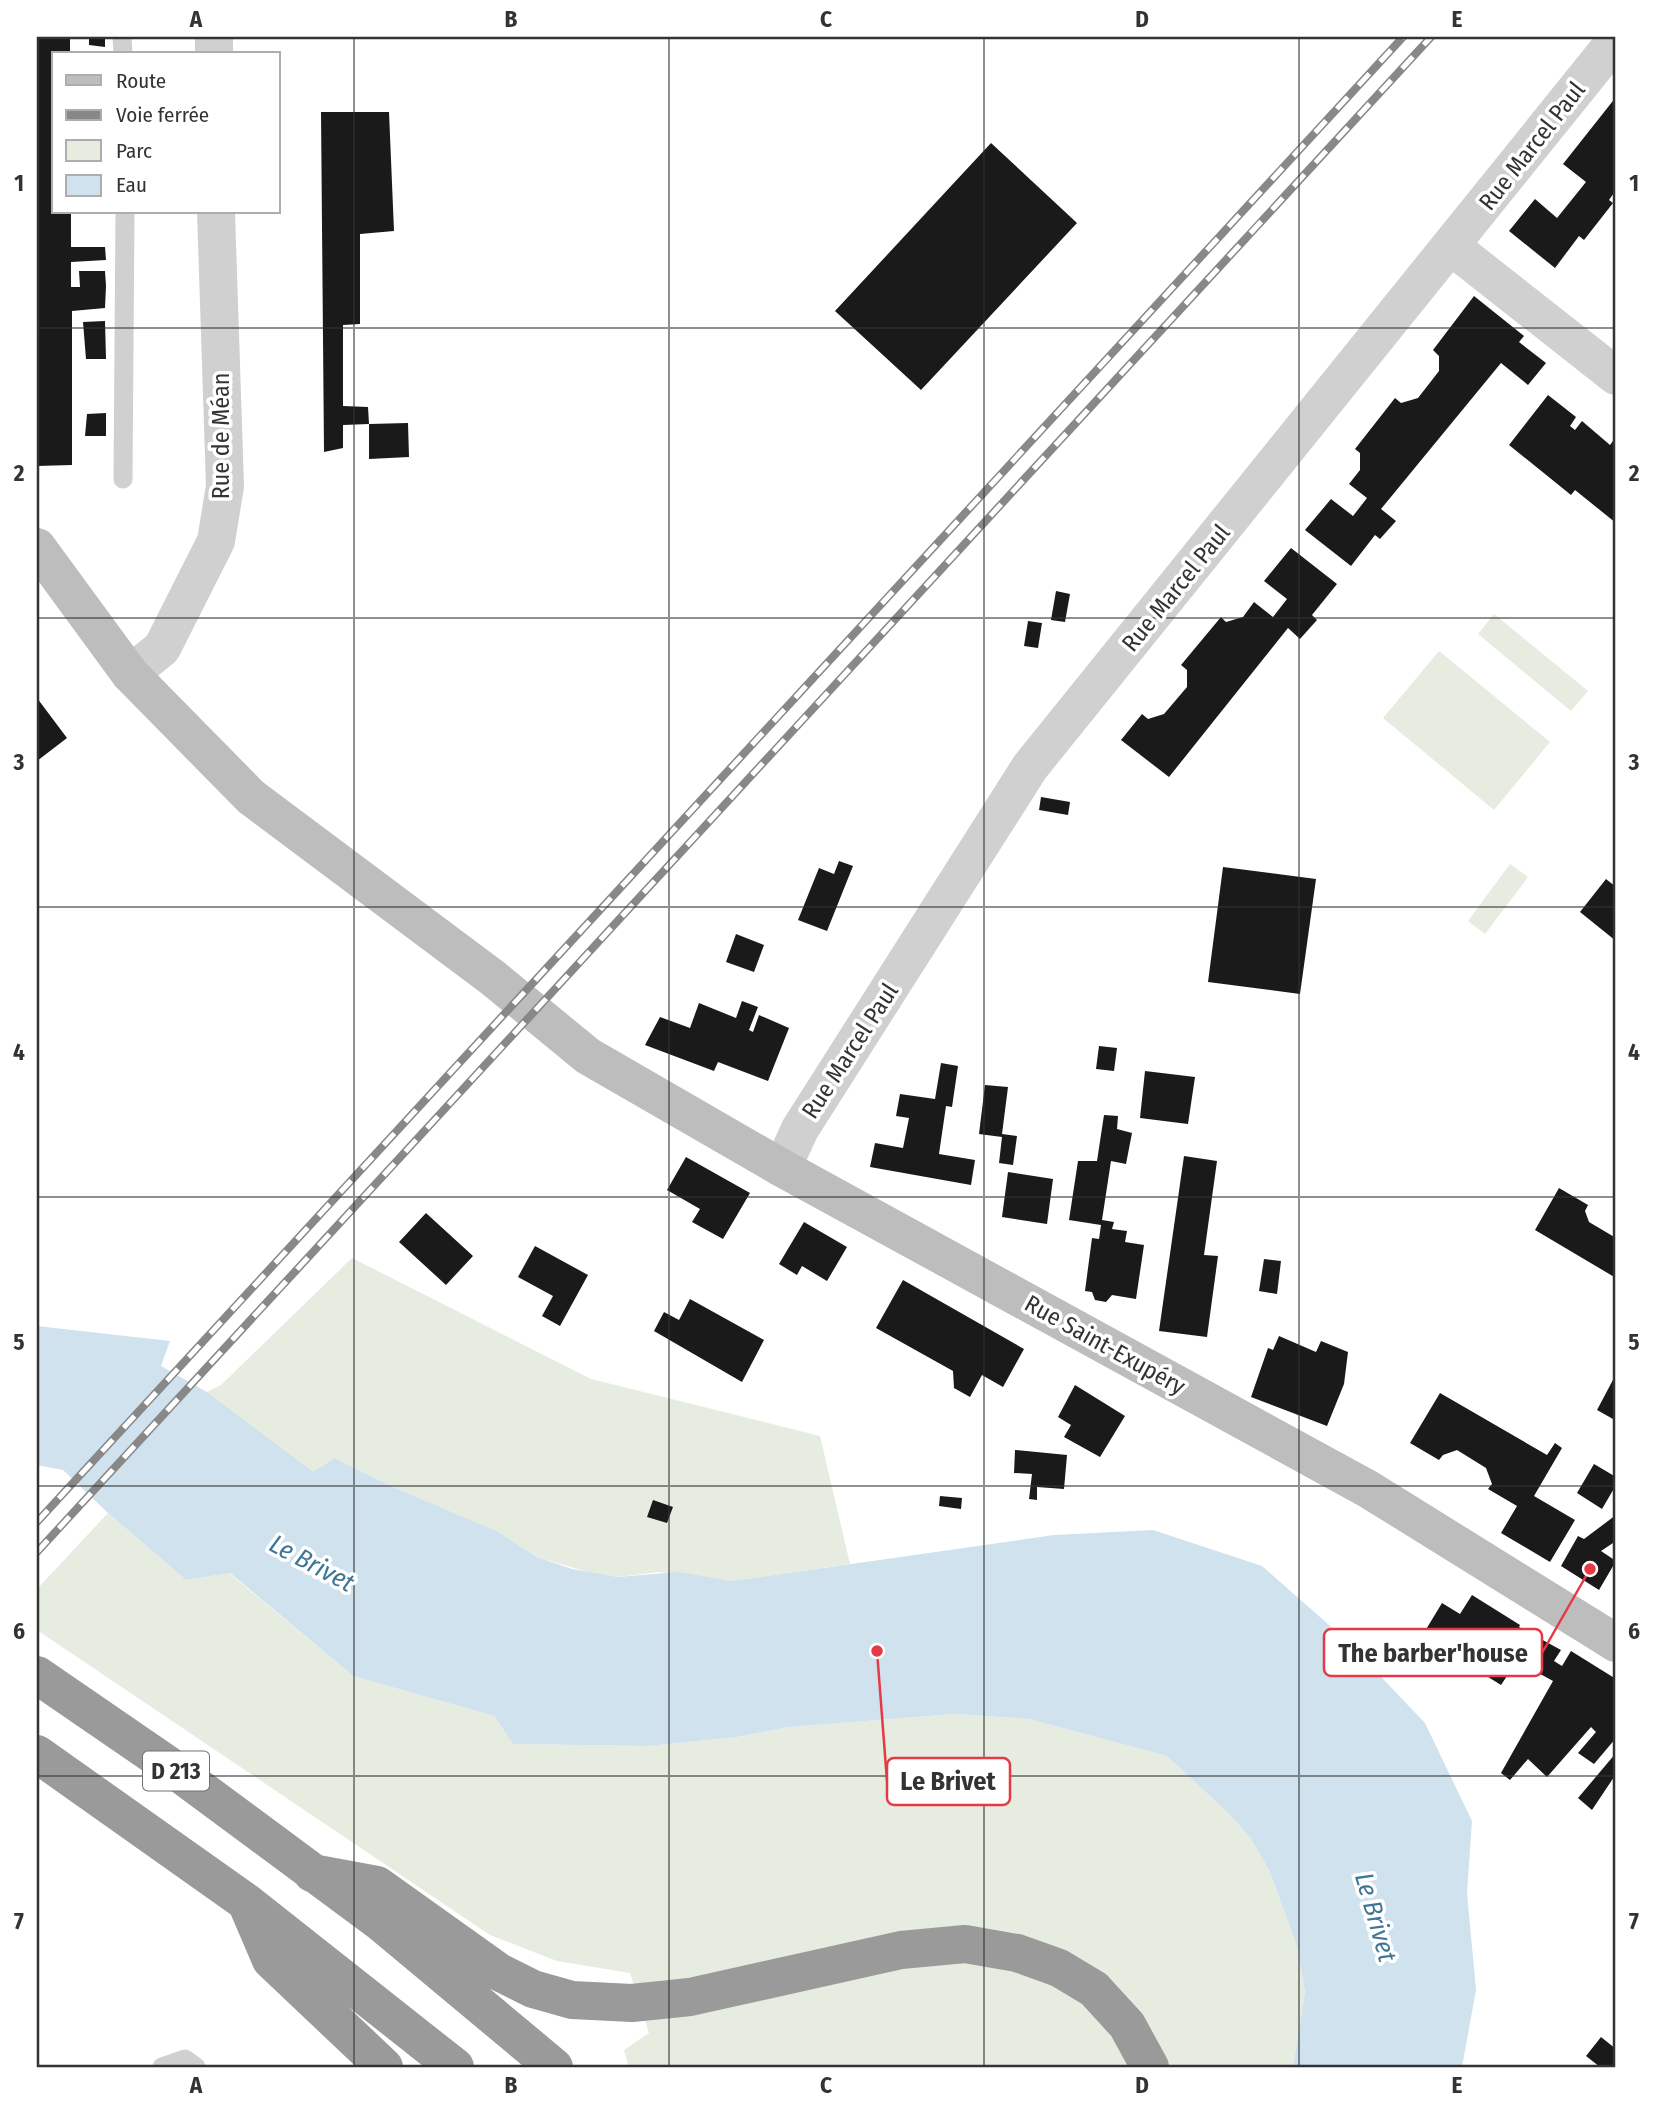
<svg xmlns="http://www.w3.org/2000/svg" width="1653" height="2104" viewBox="0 0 1653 2104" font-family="'Fira Sans Condensed',sans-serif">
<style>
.green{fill:#e6ecdf}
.water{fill:#cfe2ee}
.building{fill:#1a1a1a}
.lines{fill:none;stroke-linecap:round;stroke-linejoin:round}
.lane{stroke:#d0d0d0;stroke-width:19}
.street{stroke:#d0d0d0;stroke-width:38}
.secondary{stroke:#bdbdbd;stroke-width:38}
.highway{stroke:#9a9a9a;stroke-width:38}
.rail-casing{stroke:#888;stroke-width:8}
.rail{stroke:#fff;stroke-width:5;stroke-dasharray:16;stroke-linecap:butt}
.grid{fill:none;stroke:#333;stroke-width:2;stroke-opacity:0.55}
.labels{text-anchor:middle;stroke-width:7;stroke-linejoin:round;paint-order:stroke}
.shield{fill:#fff;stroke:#707070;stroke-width:2}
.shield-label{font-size:23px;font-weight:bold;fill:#333}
.street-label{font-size:24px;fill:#333;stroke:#fff}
.water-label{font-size:26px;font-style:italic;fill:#3f7597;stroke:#fff}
.leader{fill:none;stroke:#e63946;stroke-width:2.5}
.callout-dot{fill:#e63946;stroke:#fff;stroke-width:2.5}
.callout{fill:#fff;stroke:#e63946;stroke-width:2.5}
.callout-label{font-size:26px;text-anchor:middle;font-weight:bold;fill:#333}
.neatline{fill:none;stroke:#333;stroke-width:2.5}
.grid-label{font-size:23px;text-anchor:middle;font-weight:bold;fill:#333}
</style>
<rect width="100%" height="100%" fill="#fff"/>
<path class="green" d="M 1494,614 L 1588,691 L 1571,711 L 1478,634 Z
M 1439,651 L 1550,742 L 1494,810 L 1383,718 Z
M 1510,864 L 1528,877 L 1485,934 L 1468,921 Z
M 352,1258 L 591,1379 L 820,1436 L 850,1564 L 732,1581 L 659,1572 L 617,1577 L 598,1575 L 537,1557 L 497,1531 L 395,1488 L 335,1458 L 313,1473 L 207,1392 L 221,1385 Z
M 108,1513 L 186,1580 L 229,1573 L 353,1676 L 494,1716 L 513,1744 L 648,1746 L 737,1737 L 789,1727 L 955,1714 L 1029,1719 L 1167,1756 L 1225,1810 L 1250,1837 L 1270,1872 L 1297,1947 L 1305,1992 L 1293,2067 L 629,2067 L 624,2050 L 649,2033 L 630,1973 L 557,1961 L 490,1935 L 37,1630 L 37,1589 Z"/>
<path class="water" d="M 37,1326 L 170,1341 L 161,1366 L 207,1392 L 313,1472 L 335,1458 L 395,1488 L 497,1531 L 537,1557 L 572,1569 L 617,1577 L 678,1572 L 732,1581 L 1054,1535 L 1153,1530 L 1262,1566 L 1345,1639 L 1425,1723 L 1472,1821 L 1467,1893 L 1476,1990 L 1462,2067 L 1293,2067 L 1305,1992 L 1297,1947 L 1270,1872 L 1250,1837 L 1225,1810 L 1167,1756 L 1029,1719 L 955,1714 L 789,1727 L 737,1737 L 648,1746 L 513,1744 L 494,1716 L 353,1676 L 230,1573 L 186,1580 L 108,1513 L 63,1470 L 37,1465 Z"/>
<path class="building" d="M 37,37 L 70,37 L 70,54 L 54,54 L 54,212 L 71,212 L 71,247 L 105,247 L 106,260 L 71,262 L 71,287 L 80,287 L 79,271 L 105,271 L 106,286 L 105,308 L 72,311 L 72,465 L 37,466 Z
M 89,37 L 105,37 L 105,47 L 89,45 Z
M 1616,97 L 1616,190 L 1609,200 L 1613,203 L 1584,240 L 1579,236 L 1555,268 L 1509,231 L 1535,199 L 1557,218 L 1586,182 L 1563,164 Z
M 321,112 L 389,112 L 394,231 L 360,234 L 360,324 L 343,325 L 343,406 L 368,407 L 369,424 L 343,425 L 343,448 L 324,452 Z
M 991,143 L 1077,223 L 921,390 L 835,311 Z
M 1474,296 L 1524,336 L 1519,342 L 1546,363 L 1528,385 L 1501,363 L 1381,509 L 1396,521 L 1380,539 L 1375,535 L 1351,566 L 1305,530 L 1331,499 L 1353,516 L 1367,498 L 1349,484 L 1360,470 L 1360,453 L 1355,449 L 1395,398 L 1401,403 L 1418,398 L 1439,371 L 1439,356 L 1433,350 Z
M 105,321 L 106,359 L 86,359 L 83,322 Z
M 1548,395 L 1576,417 L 1570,426 L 1575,430 L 1582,421 L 1610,445 L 1613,441 L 1616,443 L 1616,523 L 1575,490 L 1571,495 L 1509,445 Z
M 106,413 L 106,436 L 85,436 L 87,414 Z
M 408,423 L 409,457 L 369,459 L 369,424 Z
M 1291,548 L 1337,584 L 1312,615 L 1317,620 L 1300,639 L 1288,628 L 1169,777 L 1121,740 L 1142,714 L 1148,719 L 1164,714 L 1187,687 L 1187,670 L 1181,665 L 1221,617 L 1226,622 L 1243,617 L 1254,602 L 1273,617 L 1287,599 L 1264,581 Z
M 1056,591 L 1070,594 L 1065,622 L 1051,620 Z
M 1028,621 L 1042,623 L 1038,648 L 1024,646 Z
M 37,698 L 67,738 L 37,761 Z
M 1041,797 L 1070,802 L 1068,815 L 1039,810 Z
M 839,861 L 853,866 L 827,931 L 798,920 L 819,868 L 834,874 Z
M 1223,867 L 1316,879 L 1300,994 L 1208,982 Z
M 1606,879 L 1616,887 L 1616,941 L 1580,912 Z
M 736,934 L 764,945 L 754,972 L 726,962 Z
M 742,1001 L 758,1007 L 749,1030 L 753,1032 L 759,1015 L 789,1028 L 768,1081 L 718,1062 L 714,1071 L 645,1045 L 660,1017 L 690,1028 L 699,1003 L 736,1018 Z
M 1099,1046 L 1117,1048 L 1114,1071 L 1096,1069 Z
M 941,1063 L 958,1066 L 952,1107 L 946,1106 L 939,1154 L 975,1160 L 971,1185 L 870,1167 L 875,1143 L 903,1148 L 909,1118 L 896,1116 L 900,1094 L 935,1099 Z
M 1145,1071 L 1195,1077 L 1188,1124 L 1140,1118 Z
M 985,1085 L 1008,1087 L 1002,1134 L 1017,1136 L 1013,1165 L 999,1163 L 1002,1137 L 979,1134 Z
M 1104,1115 L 1118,1116 L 1117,1129 L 1132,1133 L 1126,1164 L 1111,1161 L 1102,1220 L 1114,1222 L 1112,1229 L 1127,1231 L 1125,1242 L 1144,1245 L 1136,1299 L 1112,1295 L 1106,1302 L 1095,1300 L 1092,1292 L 1085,1291 L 1092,1238 L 1099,1239 L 1101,1225 L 1069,1220 L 1078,1161 L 1097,1161 Z
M 1184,1156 L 1217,1161 L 1204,1255 L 1218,1256 L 1207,1337 L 1159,1331 Z
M 686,1157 L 750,1193 L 723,1239 L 692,1222 L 700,1209 L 667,1190 Z
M 1008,1172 L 1053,1179 L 1047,1224 L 1002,1217 Z
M 1559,1188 L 1588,1205 L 1585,1211 L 1589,1222 L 1616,1238 L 1616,1278 L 1535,1230 Z
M 426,1213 L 473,1256 L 446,1285 L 399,1242 Z
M 804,1222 L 847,1247 L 827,1281 L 802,1266 L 797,1275 L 779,1264 Z
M 535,1246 L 588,1275 L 560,1326 L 542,1316 L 553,1296 L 518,1277 Z
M 1264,1259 L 1281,1261 L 1277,1294 L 1259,1291 Z
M 903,1280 L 1024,1349 L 1003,1387 L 982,1375 L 970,1397 L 954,1388 L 953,1371 L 876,1328 Z
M 690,1299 L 764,1340 L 742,1382 L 654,1331 L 664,1312 L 679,1320 Z
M 1279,1336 L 1316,1352 L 1321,1341 L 1348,1352 L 1344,1384 L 1327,1426 L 1251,1397 L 1268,1348 L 1273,1350 Z
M 1614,1378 L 1616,1413 L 1613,1419 L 1597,1410 Z
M 1075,1385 L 1125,1416 L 1100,1457 L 1064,1437 L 1071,1425 L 1058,1417 Z
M 1440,1393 L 1547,1455 L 1555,1443 L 1562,1448 L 1534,1496 L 1575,1520 L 1550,1562 L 1501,1533 L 1517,1506 L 1488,1489 L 1492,1484 L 1486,1468 L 1457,1450 L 1443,1455 L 1439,1460 L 1410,1443 Z
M 1015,1450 L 1067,1455 L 1064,1489 L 1037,1487 L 1037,1500 L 1029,1499 L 1032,1474 L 1014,1473 Z
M 1594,1464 L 1616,1477 L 1616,1485 L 1602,1509 L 1577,1493 Z
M 940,1496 L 962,1498 L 961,1509 L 939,1506 Z
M 653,1500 L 673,1507 L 667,1523 L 647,1517 Z
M 1616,1515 L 1616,1541 L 1601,1551 L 1616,1561 L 1599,1590 L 1561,1566 L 1578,1536 L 1584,1539 Z
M 1472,1595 L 1520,1625 L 1519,1627 L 1561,1650 L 1554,1661 L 1562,1666 L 1571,1651 L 1616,1679 L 1616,1738 L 1594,1764 L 1578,1753 L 1596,1732 L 1591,1727 L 1547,1777 L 1528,1759 L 1510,1780 L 1501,1773 L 1553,1681 L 1517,1661 L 1501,1685 L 1422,1636 L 1442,1603 L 1460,1614 Z
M 1616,1753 L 1616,1774 L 1592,1810 L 1578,1798 Z
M 1601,2037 L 1616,2049 L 1616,2067 L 1600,2067 L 1586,2056 Z"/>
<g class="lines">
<path class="lane" d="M 122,37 L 123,54
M 123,479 L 125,212
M 162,2067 L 185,2059 L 196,2067"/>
<path class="street" d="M 214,37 L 214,54
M 1452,247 L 1616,376
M 130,674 L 162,648 L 216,541 L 225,486 L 216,212
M 782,1168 L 800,1129 L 1030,767 L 1616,40"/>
<path class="secondary" d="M 37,547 L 130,674 L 251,797 L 493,978 L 588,1056 L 782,1168 L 1368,1489 L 1616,1643"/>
<path class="highway" d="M 37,1675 L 168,1765 L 380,1922 L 554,2067
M 37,1754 L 246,1902 L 455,2067
M 312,1873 L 377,1885 L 499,1972 L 533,1989 L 572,2000 L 632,2003 L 690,1997 L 901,1950 L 965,1944 L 1017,1953 L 1059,1968 L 1094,1989 L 1127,2025 L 1150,2067
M 247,1904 L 271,1960 L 384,2067"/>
<defs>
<path id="rail" d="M 37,1522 L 1403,37
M 37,1552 L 1431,37"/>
</defs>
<use href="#rail" class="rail-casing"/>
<use href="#rail" class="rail"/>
</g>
<path class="grid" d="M 354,37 L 354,2067M 669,37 L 669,2067M 984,37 L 984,2067M 1299,37 L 1299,2067M 37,328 L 1616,328M 37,618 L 1616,618M 37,907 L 1616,907M 37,1197 L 1616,1197M 37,1486 L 1616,1486M 37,1776 L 1616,1776"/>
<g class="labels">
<rect class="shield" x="143" y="1751.5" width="66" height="39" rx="5"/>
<g class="shield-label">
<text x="176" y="1779">D 213</text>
</g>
<g class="street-label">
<text transform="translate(1532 146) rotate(-52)" y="8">Rue Marcel Paul</text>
<text transform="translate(221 436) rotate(-90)" y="8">Rue de Méan</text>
<text transform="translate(1176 588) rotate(-51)" y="8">Rue Marcel Paul</text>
<text transform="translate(850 1051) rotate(-57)" y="8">Rue Marcel Paul</text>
<text transform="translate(1105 1345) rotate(29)" y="8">Rue Saint-Exupéry</text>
</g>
<g class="water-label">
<text transform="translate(312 1563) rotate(28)" y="9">Le Brivet</text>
<text transform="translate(1376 1917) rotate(74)" y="9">Le Brivet</text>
</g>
</g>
<path class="leader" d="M1590 1569L1542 1653M877 1651L887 1781"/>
<g class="callout-dot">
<circle cx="1590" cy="1569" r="7"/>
<circle cx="877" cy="1651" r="7"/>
</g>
<g class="callout">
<rect x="1324" y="1629" width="218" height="47" rx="7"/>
<rect x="887" y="1758" width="123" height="47" rx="7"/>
</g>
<g class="callout-label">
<text x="1433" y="1662">The barber'house</text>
<text x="948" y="1790">Le Brivet</text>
</g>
<rect width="1653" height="2104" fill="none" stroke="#ffffff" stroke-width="77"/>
<rect x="52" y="52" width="228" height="161" fill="#ffffff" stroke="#adadad" stroke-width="2"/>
<rect x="66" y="75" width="35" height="10" fill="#bdbdbd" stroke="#adadad" stroke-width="2"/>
<text x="116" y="88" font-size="21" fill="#333333">Route</text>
<rect x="66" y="110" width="35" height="10" fill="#888888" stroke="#adadad" stroke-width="2"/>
<text x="116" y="122" font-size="21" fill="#333333">Voie ferrée</text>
<rect x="66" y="140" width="35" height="21" fill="#e6ecdf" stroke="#adadad" stroke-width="2"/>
<text x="116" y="158" font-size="21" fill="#333333">Parc</text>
<rect x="66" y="175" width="35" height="21" fill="#cfe2ee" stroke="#adadad" stroke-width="2"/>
<text x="116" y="192" font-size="21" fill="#333333">Eau</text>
<rect x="38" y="38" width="1576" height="2028" class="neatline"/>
<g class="grid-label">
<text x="196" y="27">A</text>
<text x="511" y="27">B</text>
<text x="826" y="27">C</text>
<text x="1142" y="27">D</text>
<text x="1457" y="27">E</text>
<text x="19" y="191">1</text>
<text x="1634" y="191">1</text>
<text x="19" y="481">2</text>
<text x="1634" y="481">2</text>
<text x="19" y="770">3</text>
<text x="1634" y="770">3</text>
<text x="19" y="1060">4</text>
<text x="1634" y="1060">4</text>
<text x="19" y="1350">5</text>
<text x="1634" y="1350">5</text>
<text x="19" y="1639">6</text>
<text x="1634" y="1639">6</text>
<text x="19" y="1929">7</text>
<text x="1634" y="1929">7</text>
<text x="196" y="2093">A</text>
<text x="511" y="2093">B</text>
<text x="826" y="2093">C</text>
<text x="1142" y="2093">D</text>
<text x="1457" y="2093">E</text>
</g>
</svg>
